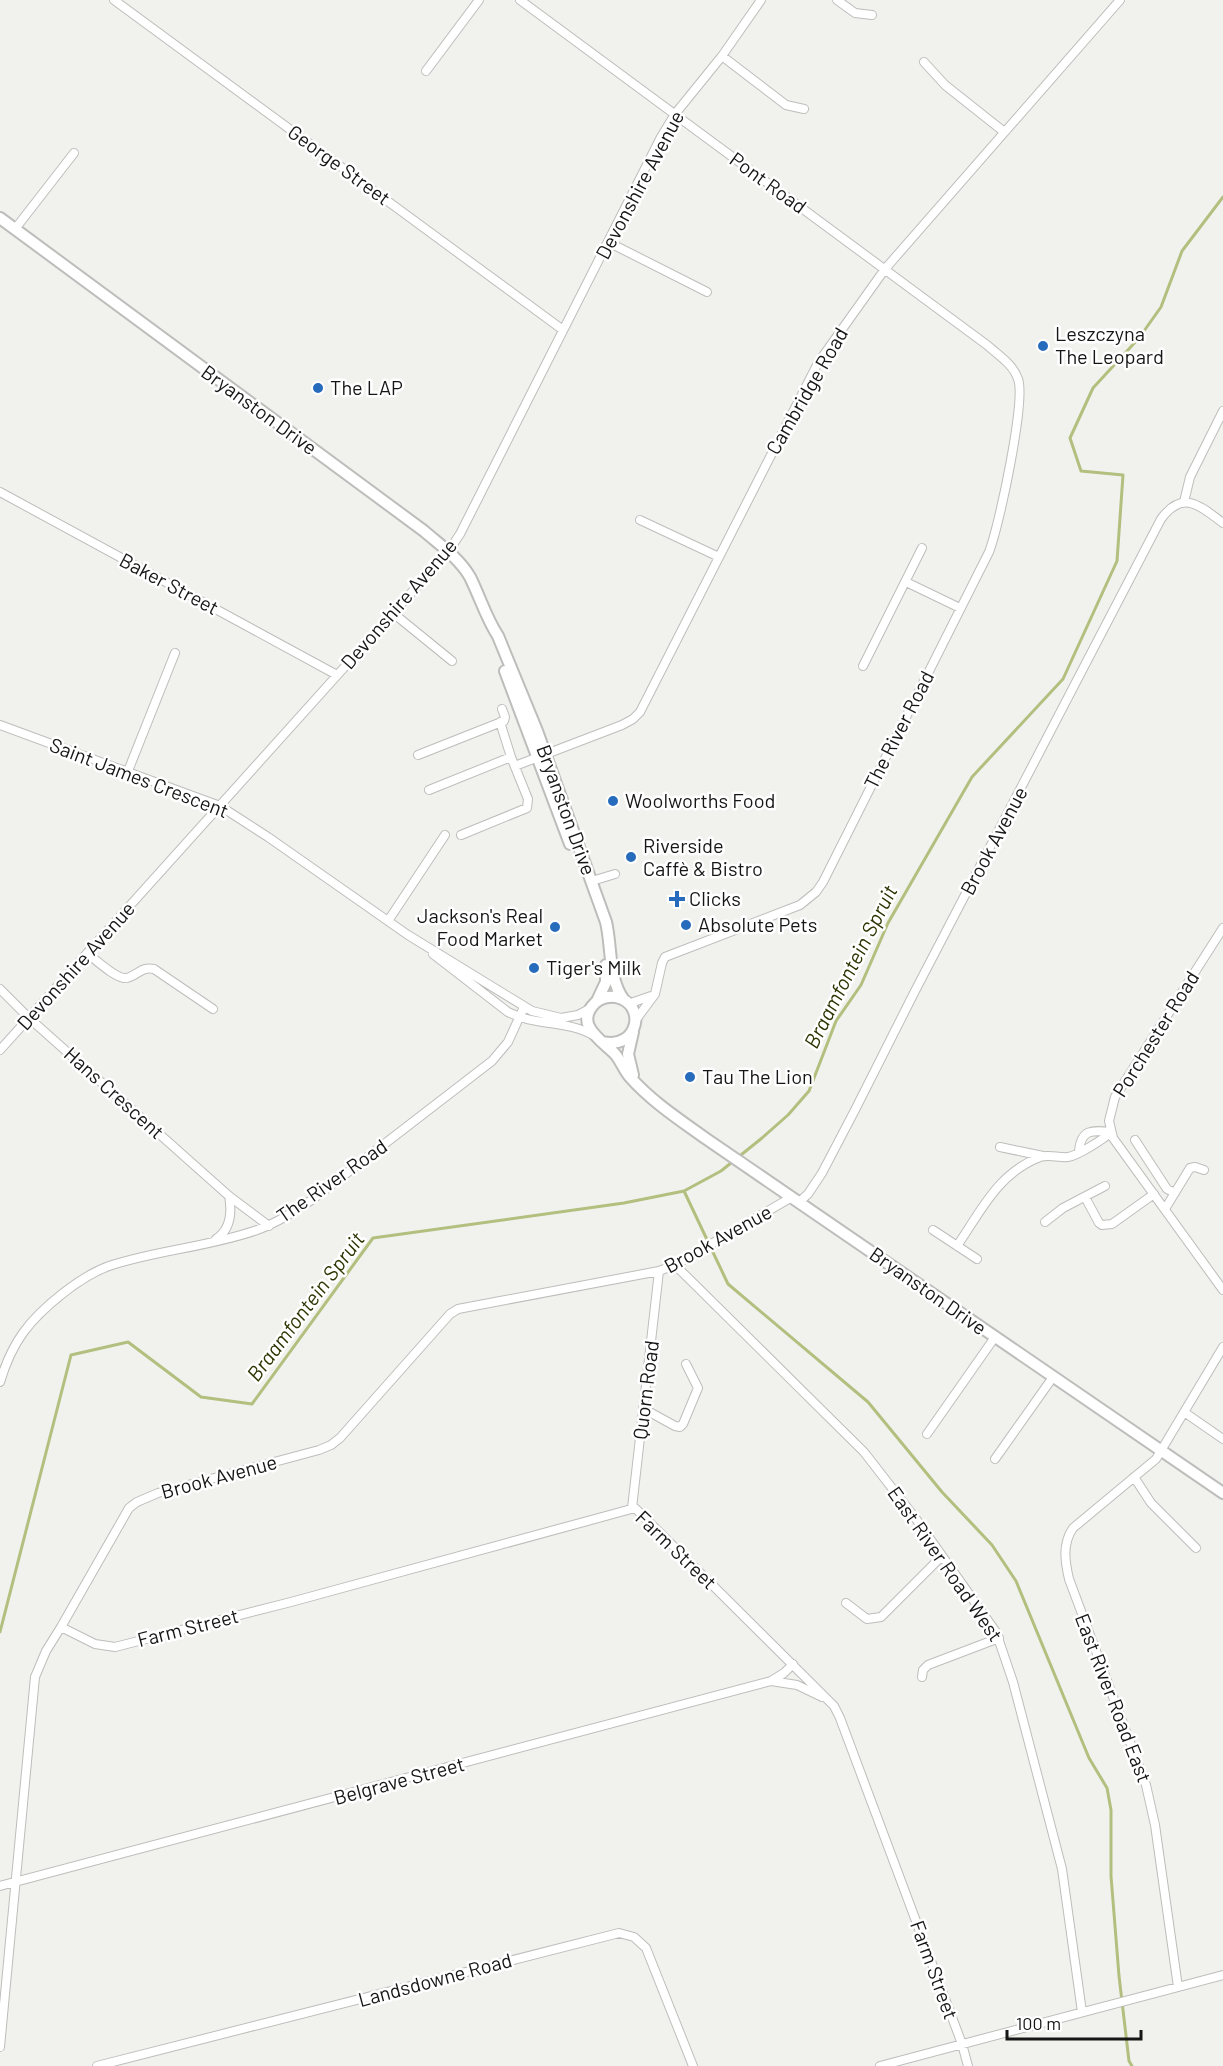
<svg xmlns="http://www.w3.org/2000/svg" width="1223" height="2066" viewBox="0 0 1223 2066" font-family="Barlow,sans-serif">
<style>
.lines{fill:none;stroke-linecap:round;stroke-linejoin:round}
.stream{stroke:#b2bf7e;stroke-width:3}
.street-casing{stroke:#bdbebb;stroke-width:10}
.secondary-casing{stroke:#bdbebb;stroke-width:14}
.street{stroke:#fff;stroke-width:8}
.secondary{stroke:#fff;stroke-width:10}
.poi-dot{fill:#276bbc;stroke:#fff;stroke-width:2}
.labels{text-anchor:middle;stroke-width:5;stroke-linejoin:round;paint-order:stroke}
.street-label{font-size:20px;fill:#151615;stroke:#fff}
.poi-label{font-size:20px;fill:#151615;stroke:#fff;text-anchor:start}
.water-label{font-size:21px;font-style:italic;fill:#2e3502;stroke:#fff}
</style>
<rect width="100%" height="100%" fill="#f1f2ee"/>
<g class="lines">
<path class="stream" d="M 684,1191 L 728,1284 L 868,1402 L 942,1492 L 992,1545 L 1016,1581 L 1089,1758 L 1107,1788 L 1111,1810 L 1111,1876 L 1119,1976 L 1129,2061 L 1132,2066
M 0,1632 L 71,1355 L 128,1342 L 201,1397 L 252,1404 L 373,1238 L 624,1203 L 684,1191 L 721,1171 L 762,1138 L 788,1115 L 809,1091 L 836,1021 L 861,985 L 888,923 L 972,777 L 1063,679 L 1117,561 L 1123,475 L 1081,471 L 1070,438 L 1093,388 L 1139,338 L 1161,307 L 1182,251 L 1223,197"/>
<defs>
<path id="street" d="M 114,0 L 563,330
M 520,0 L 987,345 C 998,355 1013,364 1018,379 C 1026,400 999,527 989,552 L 823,882 L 816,892 L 800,905 L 665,957 L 662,963 L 655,994 L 635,1021
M 837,0 L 855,13 L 872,15
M 722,56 L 786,105 L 804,109
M 924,62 L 945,85 L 1003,131
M 426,71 L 479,0
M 15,229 L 74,153
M 608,242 L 707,292
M 0,492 L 337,675
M 1184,502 L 1190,477 L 1223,411
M 640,520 L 719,557
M 906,582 L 960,608
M 393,613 L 452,661
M 863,666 L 922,548
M 500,722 L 511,757
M 0,725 L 220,806 L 268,837 L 408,935 L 532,1011 L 561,1018 L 578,1015 L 591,1008
M 418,755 L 504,721 L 505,717 L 502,709
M 515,766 L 622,725 L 633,719 L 640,712 L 818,363 L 885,269 L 1120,0
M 128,771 L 175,653
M 429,790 L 511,757 L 528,799 L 527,808 L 461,835
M 592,881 L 615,874
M 388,921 L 445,835
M 1223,928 L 1115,1097 L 1109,1121 L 1113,1138 L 1223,1290
M 87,953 C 96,960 117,980 127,978 C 138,975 142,966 154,969 L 213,1009
M 433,954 L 508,1012 C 535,1026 566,1020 593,1035
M 0,989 L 29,1018 L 229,1196 L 269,1226
M 628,1004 L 651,996
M 0,1050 L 448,552 L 460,534 L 661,137 L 675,114 L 722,56 L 761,0
M 1135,1140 L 1167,1189 L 1175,1193
M 1000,1147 L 1043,1156
M 1079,1151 C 1081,1129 1092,1130 1111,1132
M 1085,1197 L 1099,1223 L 1102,1225 L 1112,1224 L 1154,1194
M 799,1202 L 808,1194 L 822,1173 L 855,1110 L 915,991 L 1161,519 C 1183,489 1200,506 1223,523
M 1165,1209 L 1190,1168 L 1195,1167 L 1204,1170
M 1045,1222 L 1063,1208 L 1105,1186
M 933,1230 L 977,1259
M 216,1239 C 231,1229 232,1212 229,1196
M 957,1246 C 981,1211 998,1173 1040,1157 C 1049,1154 1059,1158 1068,1157 C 1077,1156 1104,1139 1111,1132
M 675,1265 L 864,1452 L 916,1519 L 996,1632 L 1013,1682 L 1062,1869 L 1082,2012
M 0,1382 C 12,1342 29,1320 62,1294 C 76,1283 92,1272 109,1266 C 157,1250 209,1247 257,1230 C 277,1223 295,1211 313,1199 L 492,1061 L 508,1042 L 524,1007
M 644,1409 L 675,1426 L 680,1427 L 683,1424 L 698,1388 L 686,1364
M 1184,1412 L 1223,1439
M 927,1434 L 995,1337
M 995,1459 L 1053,1377
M 1134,1477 L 1151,1503 L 1196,1548
M 632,1508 L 659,1271
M 846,1603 L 867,1619 L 881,1617 L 942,1556
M 61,1627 L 95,1644 L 115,1647 L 291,1602 L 635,1508 L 834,1706 L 840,1718 L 962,2044 L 968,2066
M 922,1677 L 923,1670 L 928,1665 L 999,1638
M 771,1681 L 797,1685 L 822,1697
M 0,1886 L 771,1681 L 784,1673 L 793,1664
M 1178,1987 L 1155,1825 L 1146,1785 L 1069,1579 C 1065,1562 1062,1544 1073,1528 L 1156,1459 L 1223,1347
M 0,2047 L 35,1677 L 46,1651 L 61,1627 L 129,1508 L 137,1502 L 158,1493 L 319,1450 L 331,1445 L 340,1438 L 450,1314 L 458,1309 L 659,1271 L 675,1265 L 792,1197
M 97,2066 L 619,1933 L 634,1937 L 646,1948 L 693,2066
M 880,2066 L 1223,1975"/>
<path id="secondary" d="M 0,218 L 424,531 C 440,545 459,558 470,577 C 480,597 486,618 498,636 L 537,731 L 606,922 C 612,947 608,979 624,1000
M 505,671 L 570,844
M 597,1001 L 606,982 L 606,965
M 633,1032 L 628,1054 L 633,1075
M 603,1042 C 638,1050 648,1004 616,997 C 609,996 600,998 595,1003 C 573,1025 603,1041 615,1054 C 621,1061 624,1070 630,1077 C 651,1101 680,1120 705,1138 L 1223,1493"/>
</defs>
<use href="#street" class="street-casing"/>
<use href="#secondary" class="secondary-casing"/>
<use href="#street" class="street"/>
<use href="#secondary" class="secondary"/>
</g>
<g class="poi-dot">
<circle cx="1043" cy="346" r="6"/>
<circle cx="318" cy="388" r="6"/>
<circle cx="613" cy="801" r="6"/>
<circle cx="631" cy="857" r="6"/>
<path d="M674 890h6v6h6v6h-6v6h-6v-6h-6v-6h6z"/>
<circle cx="686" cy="925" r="6"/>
<circle cx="555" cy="927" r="6"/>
<circle cx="534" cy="968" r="6"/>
<circle cx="690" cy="1077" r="6"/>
</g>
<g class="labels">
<g class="street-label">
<text transform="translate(339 165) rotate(36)" y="7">George Street</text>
<text transform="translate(768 183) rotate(36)" y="7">Pont Road</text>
<text transform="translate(640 185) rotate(-62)" y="7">Devonshire Avenue</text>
<text transform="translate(807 391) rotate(-60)" y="7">Cambridge Road</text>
<text transform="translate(259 410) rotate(36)" y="7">Bryanston Drive</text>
<text transform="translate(169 584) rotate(28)" y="7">Baker Street</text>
<text transform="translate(399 604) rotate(-49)" y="7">Devonshire Avenue</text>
<text transform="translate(899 730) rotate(-63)" y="7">The River Road</text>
<text transform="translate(139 778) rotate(21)" y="7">Saint James Crescent</text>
<text transform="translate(566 810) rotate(70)" y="7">Bryanston Drive</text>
<text transform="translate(994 841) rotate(-62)" y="7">Brook Avenue</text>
<text transform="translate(76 966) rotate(-48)" y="7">Devonshire Avenue</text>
<text transform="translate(1156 1034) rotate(-58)" y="7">Porchester Road</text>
<text transform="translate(114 1093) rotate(42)" y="7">Hans Crescent</text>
<text transform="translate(332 1181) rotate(-35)" y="7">The River Road</text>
<text transform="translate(718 1239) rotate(-29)" y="7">Brook Avenue</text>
<text transform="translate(928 1291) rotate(35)" y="7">Bryanston Drive</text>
<text transform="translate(646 1390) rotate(-83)" y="7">Quorn Road</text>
<text transform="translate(219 1477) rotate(-15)" y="7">Brook Avenue</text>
<text transform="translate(676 1550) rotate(44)" y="7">Farm Street</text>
<text transform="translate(945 1564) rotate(55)" y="7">East River Road West</text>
<text transform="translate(188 1628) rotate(-14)" y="7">Farm Street</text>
<text transform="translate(1113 1698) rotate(69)" y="7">East River Road East</text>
<text transform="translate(399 1781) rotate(-15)" y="7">Belgrave Street</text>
<text transform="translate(934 1970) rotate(70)" y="7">Farm Street</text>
<text transform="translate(435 1980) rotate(-15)" y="7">Landsdowne Road</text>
</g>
<g class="poi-label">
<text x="1055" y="341">Leszczyna<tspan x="1055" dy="23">The Leopard</tspan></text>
<text x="330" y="395">The LAP</text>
<text x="625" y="808">Woolworths Food</text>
<text x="643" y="853">Riverside<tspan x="643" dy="23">Caffè &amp; Bistro</tspan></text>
<text x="689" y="906">Clicks</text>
<text x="543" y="923" text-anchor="end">Jackson's Real<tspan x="543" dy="23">Food Market</tspan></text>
<text x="698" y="932">Absolute Pets</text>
<text x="546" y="975">Tiger's Milk</text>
<text x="702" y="1084">Tau The Lion</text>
</g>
<g class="water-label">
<text transform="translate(851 967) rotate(-63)" y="7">Braamfontein Spruit</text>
<text transform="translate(306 1307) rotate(-53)" y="7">Braamfontein Spruit</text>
</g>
</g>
<path d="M1007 2030v9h134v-9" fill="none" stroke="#151615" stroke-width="3"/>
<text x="1016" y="2030" font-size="18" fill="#151615" stroke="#ffffff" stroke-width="4.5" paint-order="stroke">100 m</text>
</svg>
